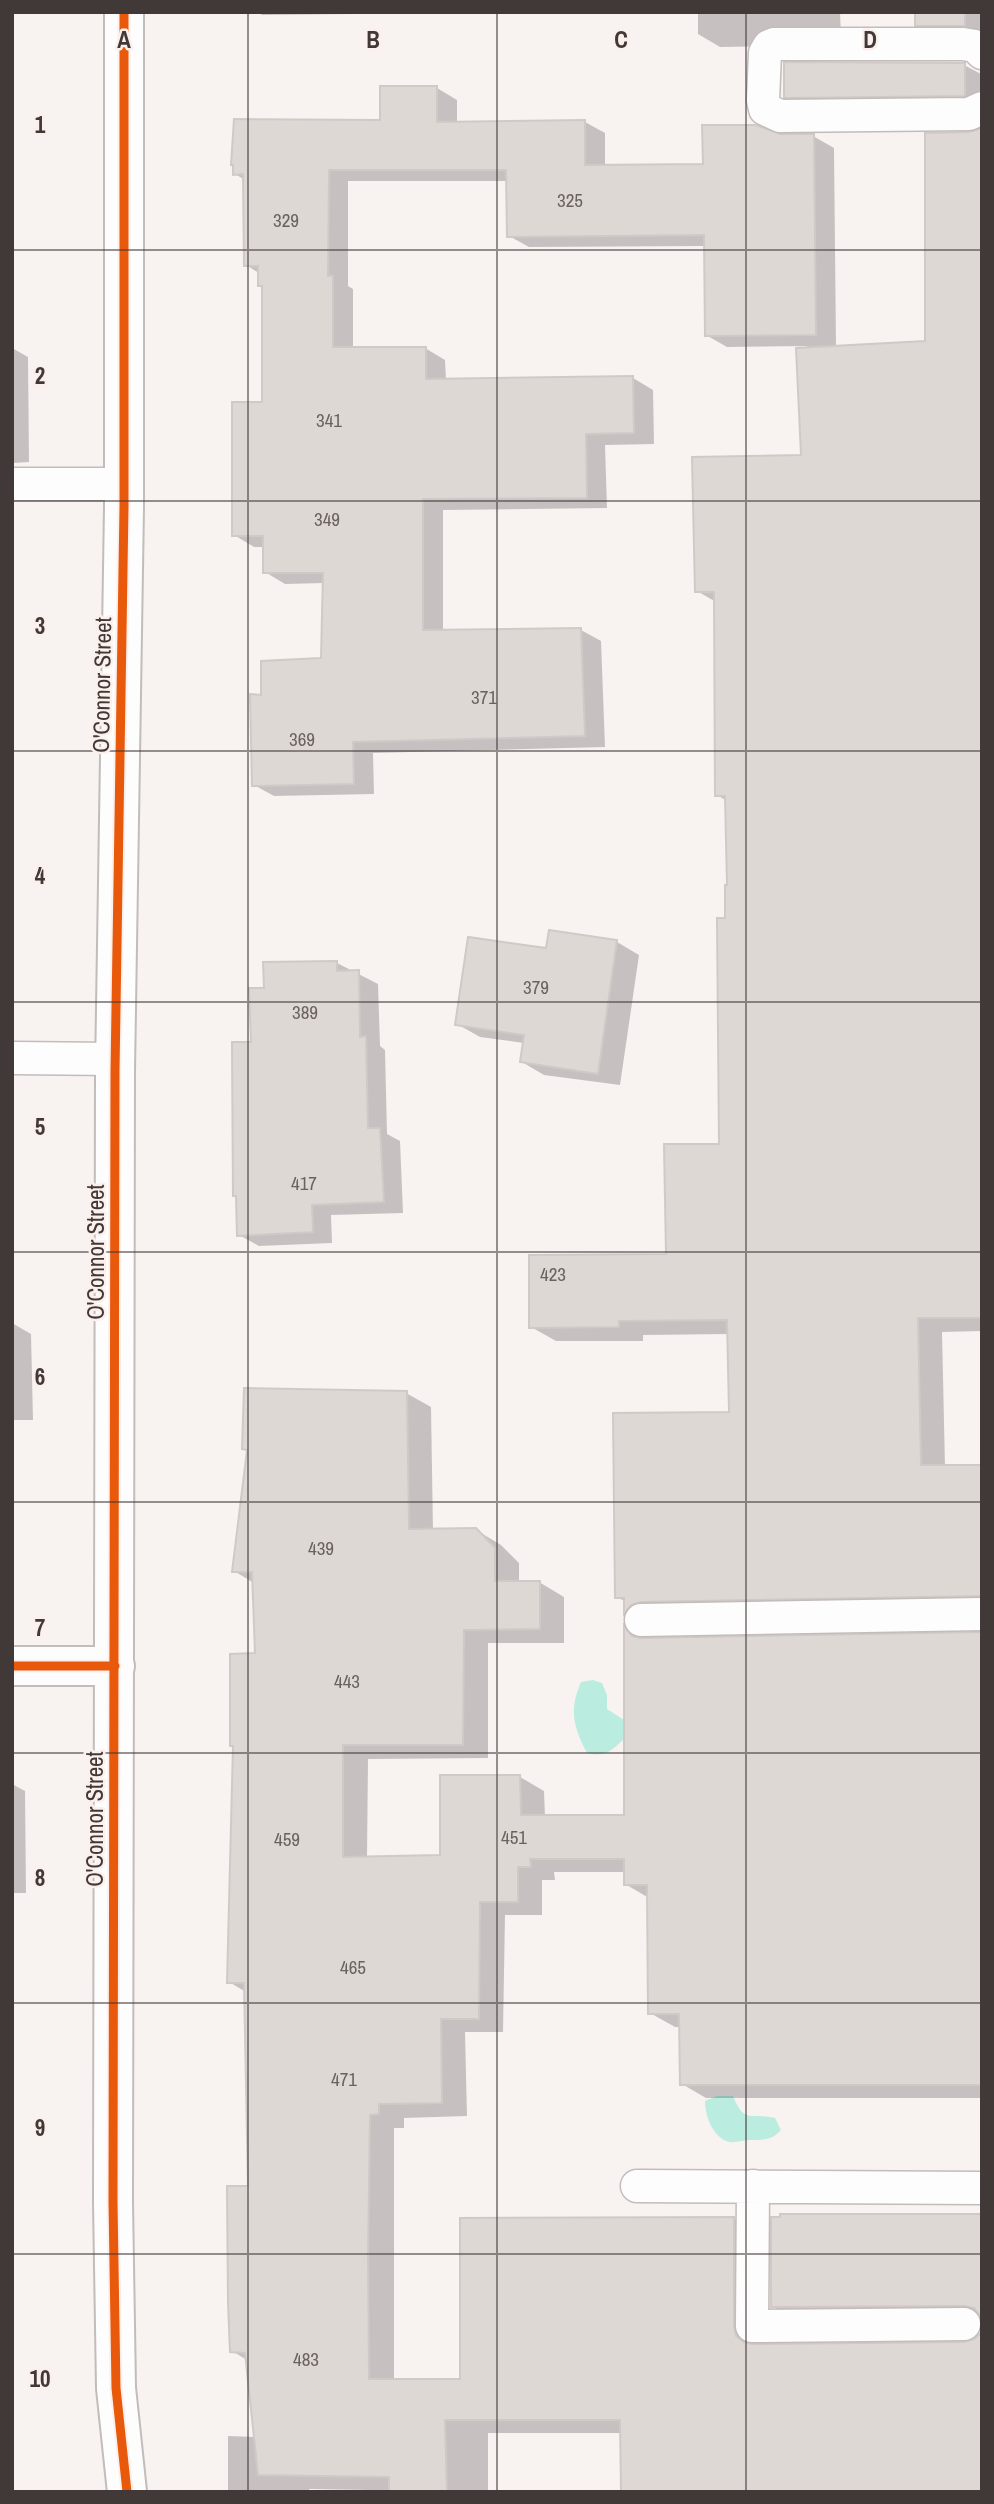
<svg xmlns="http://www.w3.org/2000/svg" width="994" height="2504" viewBox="0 0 994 2504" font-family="'Archivo Narrow',sans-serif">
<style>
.water{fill:#baece0}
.shadow{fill:#0003}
.building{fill:#ded8d5;stroke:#d0c9c7;stroke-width:2}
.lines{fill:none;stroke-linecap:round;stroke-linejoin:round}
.lane-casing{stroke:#c2bcba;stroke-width:35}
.street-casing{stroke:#c2bcba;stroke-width:42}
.lane{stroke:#fefdfd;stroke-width:32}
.street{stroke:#fefdfd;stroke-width:38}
.cycleway-casing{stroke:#fcf0ec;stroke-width:13}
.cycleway{stroke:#e8590c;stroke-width:9}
.grid{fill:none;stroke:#413937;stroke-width:2;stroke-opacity:0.55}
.labels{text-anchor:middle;stroke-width:5;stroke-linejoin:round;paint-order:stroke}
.number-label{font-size:19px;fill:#6a6260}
.street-label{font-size:23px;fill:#413937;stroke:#fcf0ec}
.grid-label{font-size:23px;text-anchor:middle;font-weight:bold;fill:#413937;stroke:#fcf0ec;stroke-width:5;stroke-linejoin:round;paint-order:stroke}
</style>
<rect width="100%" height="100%" fill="#f8f2f0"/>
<path class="water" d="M 593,1680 L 602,1683 L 607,1695 L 607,1709 L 624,1720 L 624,1739 C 610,1752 605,1757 587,1753 C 573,1726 569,1710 581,1682 Z
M 717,2096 L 733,2096 C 745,2125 750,2112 775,2118 L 781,2130 C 772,2140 764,2140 751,2140 C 744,2140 734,2143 729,2142 C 712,2137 705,2115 705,2101 Z"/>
<path class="shadow" d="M 257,12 L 356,12 L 356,14 L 262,15 Z
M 698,12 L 840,12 L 841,37 L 779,46 L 720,47 L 698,34 Z
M 917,12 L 982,12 L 982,38 L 939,37 L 917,25 Z
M 964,65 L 981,74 L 980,104 L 802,106 L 786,97 Z
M 437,88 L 457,100 L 457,123 L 585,122 L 605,133 L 605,166 L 704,165 L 779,136 L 813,136 L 834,148 L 836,347 L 927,342 L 970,134 L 982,130 L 982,1331 L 942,1332 L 945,1467 L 982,1467 L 982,1609 L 650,1627 L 626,1613 L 626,1602 L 617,1597 L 731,1413 L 729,1334 L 643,1335 L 643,1341 L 556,1341 L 531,1327 L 667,1256 L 720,1145 L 729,886 L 727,801 L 717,795 L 716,602 L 697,591 L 803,457 L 807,346 L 727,347 L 706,335 L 705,246 L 529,247 L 509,236 L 508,181 L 348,181 L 348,286 L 353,289 L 353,348 L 425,348 L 445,360 L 446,381 L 633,378 L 653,390 L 654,444 L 605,445 L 607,508 L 443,510 L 443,632 L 581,630 L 601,641 L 605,747 L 373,753 L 374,794 L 274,796 L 254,785 L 263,697 L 322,659 L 324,583 L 285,584 L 265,572 L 265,547 L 254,547 L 234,535 L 264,403 L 264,288 L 259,285 L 259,273 L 246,265 L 245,180 L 235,174 L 381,122 Z
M 12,348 L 28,357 L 29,462 L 12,463 Z
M 617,942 L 639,955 L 620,1085 L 544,1075 L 522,1062 L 524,1043 L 480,1037 L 457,1024 Z
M 337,963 L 378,984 L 380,1046 L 385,1050 L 387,1134 L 400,1141 L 403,1213 L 331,1215 L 332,1243 L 259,1246 L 239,1235 L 253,1044 L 266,990 Z
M 12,1323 L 31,1334 L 33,1420 L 12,1420 Z
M 406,1393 L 431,1407 L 433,1530 L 476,1530 L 501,1545 L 519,1563 L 519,1583 L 539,1582 L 564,1597 L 564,1643 L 488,1643 L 488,1758 L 368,1759 L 367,1858 L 442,1856 L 520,1777 L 544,1791 L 545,1817 L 625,1817 L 626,1628 L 646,1640 L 982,1634 L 982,2098 L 706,2098 L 682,2084 L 681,2027 L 675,2027 L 650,2013 L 649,1898 L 625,1884 L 625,1872 L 554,1872 L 555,1880 L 542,1880 L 542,1915 L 505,1915 L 503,2032 L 465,2032 L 467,2116 L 404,2118 L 404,2128 L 394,2128 L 394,2381 L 462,2381 L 734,2219 L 759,2233 L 759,2346 L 982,2492 L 622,2433 L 488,2433 L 488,2492 L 309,2489 L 310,2492 L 228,2492 L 228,2436 L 255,2437 L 247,2360 L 232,2351 L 250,2188 L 246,1992 L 229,1982 L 257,1655 L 254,1583 L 234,1571 L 248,1451 L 243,1448 Z
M 12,1784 L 25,1791 L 26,1893 L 13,1893 L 12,1976 Z
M 982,2216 L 982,2319 L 797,2321 L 772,2306 Z"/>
<path class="building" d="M 915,12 L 965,12 L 965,26 L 915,26 Z
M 784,62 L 965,63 L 965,96 L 784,98 Z
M 380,86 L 437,86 L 437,122 L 585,120 L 585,165 L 703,164 L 702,125 L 756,125 L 780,134 L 814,134 L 816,335 L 705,336 L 704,235 L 507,237 L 506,170 L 329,170 L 328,276 L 333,276 L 333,347 L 426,347 L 426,379 L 633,376 L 634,433 L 586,434 L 587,498 L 423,499 L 423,630 L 581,628 L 585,736 L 353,742 L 354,784 L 252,786 L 250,694 L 261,695 L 261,661 L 321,658 L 323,573 L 263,573 L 263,536 L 232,536 L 232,402 L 262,402 L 262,286 L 258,286 L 258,266 L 244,266 L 243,174 L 233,175 L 233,165 L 231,165 L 234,119 L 380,120 Z
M 982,128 L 982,1318 L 918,1318 L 921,1465 L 982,1465 L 982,1596 L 641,1602 L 631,1605 L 624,1614 L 624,1598 L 615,1598 L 613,1413 L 729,1412 L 727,1320 L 619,1321 L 619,1327 L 529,1328 L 529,1255 L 666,1254 L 664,1144 L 719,1144 L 717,918 L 725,918 L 725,885 L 727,885 L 725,796 L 715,796 L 714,592 L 695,592 L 692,457 L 801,455 L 796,348 L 925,341 L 925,133 L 969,132 Z
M 549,930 L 617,940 L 598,1074 L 520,1062 L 524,1035 L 455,1025 L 468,937 L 546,948 Z
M 337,961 L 337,971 L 359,970 L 360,1037 L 366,1036 L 368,1128 L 380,1128 L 384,1202 L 312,1205 L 313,1232 L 237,1236 L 236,1196 L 233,1196 L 232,1042 L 251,1042 L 249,988 L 264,988 L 263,962 Z
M 244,1388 L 407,1391 L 409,1529 L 476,1528 L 495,1548 L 495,1581 L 540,1581 L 540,1629 L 464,1630 L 463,1745 L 343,1745 L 343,1857 L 440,1855 L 440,1775 L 520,1775 L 521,1815 L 624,1815 L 624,1625 L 632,1636 L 641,1638 L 982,1632 L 982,2085 L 680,2085 L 679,2014 L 648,2014 L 647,1885 L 624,1885 L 624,1859 L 530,1859 L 531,1867 L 518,1867 L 518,1902 L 480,1902 L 479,2019 L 441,2019 L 442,2103 L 379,2104 L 379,2114 L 370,2115 L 368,2254 L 369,2379 L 460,2379 L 460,2218 L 734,2217 L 734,2326 L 736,2336 L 744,2342 L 752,2344 L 964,2342 L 974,2339 L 980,2334 L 982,2327 L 982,2492 L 621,2492 L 620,2420 L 445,2420 L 447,2492 L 389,2492 L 389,2477 L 258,2475 L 245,2353 L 230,2352 L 228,2302 L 227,2186 L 248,2186 L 244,1983 L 227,1983 L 233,1746 L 230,1746 L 230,1654 L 255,1653 L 252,1572 L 232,1572 L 247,1450 L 242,1449 Z
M 780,2214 L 982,2214 L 982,2321 L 979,2314 L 974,2308 L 964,2306 L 771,2307 L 771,2217 L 780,2217 Z"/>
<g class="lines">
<defs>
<path id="lane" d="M 982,53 L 975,46 L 963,44 L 774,44 L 769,46 L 765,53 L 763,100 L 765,109 L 780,116 L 969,114 L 982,108
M 12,484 L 124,484
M 12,1058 L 116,1059
M 641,1620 L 982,1614
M 637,2186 L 982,2188
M 753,2186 L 752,2326 L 964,2324"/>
<path id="street" d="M 124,12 L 124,507 L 115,1071 L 113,2202 L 116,2388 L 127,2492
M 12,1666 L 115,1666"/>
</defs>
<use href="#lane" class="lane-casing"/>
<use href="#street" class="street-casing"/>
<use href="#lane" class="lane"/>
<use href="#street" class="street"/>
<defs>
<path id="cycleway" d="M 124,12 L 124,507 L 115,1071 L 113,2202 L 116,2388 L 127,2492
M 12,1666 L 115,1666"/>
</defs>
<use href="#cycleway" class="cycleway-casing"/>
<use href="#cycleway" class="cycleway"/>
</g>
<path class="grid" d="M 248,12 L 248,2492M 497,12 L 497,2492M 746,12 L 746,2492M 12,250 L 982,250M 12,501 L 982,501M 12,751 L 982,751M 12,1002 L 982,1002M 12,1252 L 982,1252M 12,1502 L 982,1502M 12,1753 L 982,1753M 12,2003 L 982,2003M 12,2254 L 982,2254"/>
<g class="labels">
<g class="number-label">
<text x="570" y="207">325</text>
<text x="286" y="227">329</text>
<text x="329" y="427">341</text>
<text x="327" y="526">349</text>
<text x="484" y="704">371</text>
<text x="302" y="746">369</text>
<text x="536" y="994">379</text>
<text x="305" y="1019">389</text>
<text x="304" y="1190">417</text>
<text x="553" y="1281">423</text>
<text x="321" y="1555">439</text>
<text x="347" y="1688">443</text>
<text x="514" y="1844">451</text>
<text x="287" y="1846">459</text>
<text x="353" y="1974">465</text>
<text x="344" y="2086">471</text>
<text x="306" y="2366">483</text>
</g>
<g class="street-label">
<text transform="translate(102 685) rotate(-89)" y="8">O'Connor Street</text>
<text transform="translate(96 1252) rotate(-90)" y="8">O'Connor Street</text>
<text transform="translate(95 1819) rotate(-90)" y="8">O'Connor Street</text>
</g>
</g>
<g class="grid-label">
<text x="124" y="48">A</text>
<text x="373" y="48">B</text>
<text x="621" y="48">C</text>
<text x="870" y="48">D</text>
<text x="40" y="133">1</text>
<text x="40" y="384">2</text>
<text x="40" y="634">3</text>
<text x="40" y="884">4</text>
<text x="40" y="1135">5</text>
<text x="40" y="1385">6</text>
<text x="40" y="1636">7</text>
<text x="40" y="1886">8</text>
<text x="40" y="2136">9</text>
<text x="40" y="2387">10</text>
</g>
<rect width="994" height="2504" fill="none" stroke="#413937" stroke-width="28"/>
</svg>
